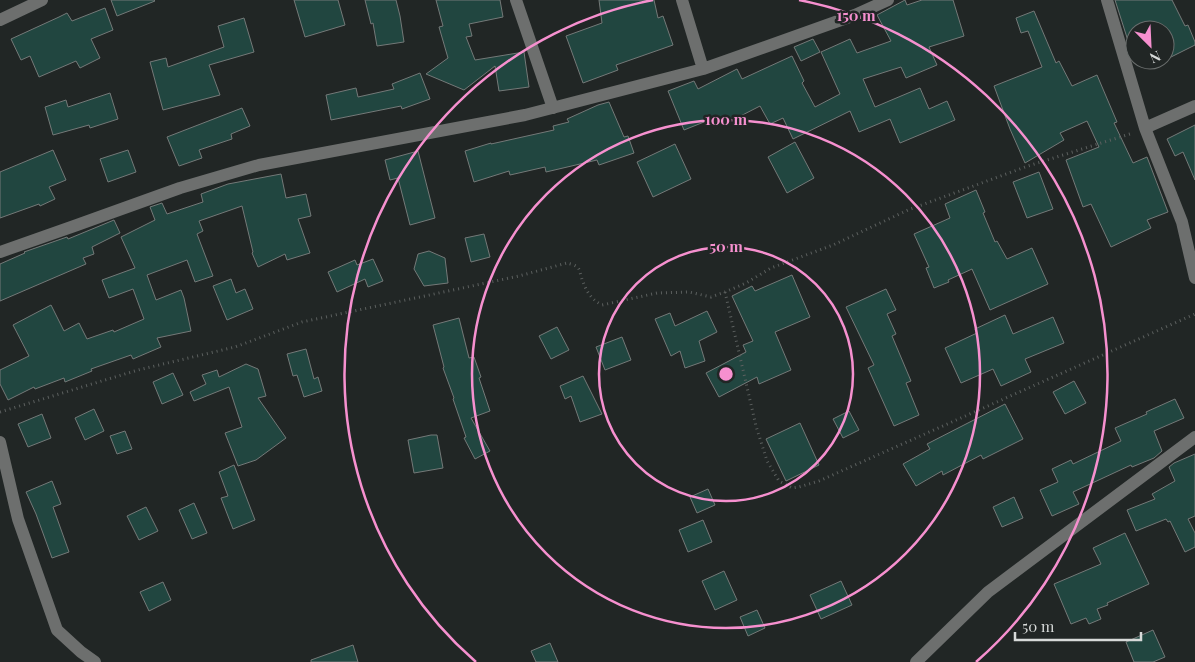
<svg xmlns="http://www.w3.org/2000/svg" width="1195" height="662" viewBox="0 0 1195 662" font-family="'Playfair Display',serif">
<style>
.building{fill:#214640;stroke:#747978}
.lines{fill:none;stroke-linecap:round;stroke-linejoin:round}
.path{stroke:#5c605f;stroke-width:3;stroke-dasharray:1 4;stroke-linecap:butt}
.minor{stroke:#6d6f6e;stroke-width:12}
.ring{fill:none;stroke:#f690cf;stroke-width:2.5}
.centre{fill:#f690cf;stroke:#212625;stroke-width:2.5}
.ring-label{font-size:15px;text-anchor:middle;font-weight:bold;fill:#f690cf;stroke:#212625;stroke-width:5;stroke-linejoin:round;paint-order:stroke}
</style>
<rect width="100%" height="100%" fill="#212625"/>
<path class="building" d="M 111,0 L 154,0 L 155,1 L 117,16 Z
M 294,0 L 338,0 L 345,25 L 305,37 Z
M 365,0 L 396,0 L 400,16 L 404,42 L 377,46 L 373,23 L 371,24 Z
M 436,0 L 500,0 L 503,17 L 469,24 L 472,36 L 466,37 L 475,60 L 524,52 L 529,87 L 499,91 L 495,66 L 464,90 L 426,74 L 448,58 L 439,27 L 443,26 Z
M 599,0 L 654,0 L 658,18 L 663,16 L 673,45 L 616,65 L 618,70 L 583,83 L 566,36 L 602,23 Z
M 905,0 L 907,5 L 922,0 L 953,0 L 964,36 L 929,47 L 937,65 L 906,78 L 901,67 L 863,79 L 875,107 L 920,88 L 929,109 L 947,101 L 955,120 L 900,143 L 890,119 L 859,132 L 850,111 L 793,139 L 783,118 L 770,124 L 760,106 L 723,125 L 719,116 L 684,130 L 668,91 L 694,81 L 698,89 L 737,69 L 742,79 L 792,56 L 804,81 L 802,83 L 815,107 L 840,94 L 821,52 L 850,39 L 857,53 L 891,41 L 877,15 Z
M 1115,0 L 1172,0 L 1185,26 L 1188,25 L 1195,42 L 1195,45 L 1165,60 L 1165,30 L 1135,30 L 1135,58 L 1130,47 Z
M 105,8 L 113,30 L 91,39 L 100,58 L 80,68 L 76,61 L 39,77 L 30,56 L 21,60 L 11,39 L 59,17 L 67,13 L 72,21 Z
M 1034,11 L 1056,63 L 1059,61 L 1072,86 L 1097,75 L 1117,122 L 1114,123 L 1133,163 L 1147,157 L 1168,212 L 1147,220 L 1151,228 L 1111,247 L 1091,204 L 1083,207 L 1066,160 L 1099,147 L 1087,121 L 1060,133 L 1064,140 L 1025,163 L 1010,129 L 994,86 L 1042,67 L 1028,31 L 1021,33 L 1016,18 Z
M 244,18 L 254,52 L 209,65 L 220,95 L 163,110 L 150,62 L 166,58 L 168,67 L 224,47 L 218,26 Z
M 813,39 L 820,52 L 801,61 L 794,47 Z
M 420,73 L 430,99 L 402,109 L 401,106 L 331,120 L 326,95 L 356,88 L 358,97 L 394,89 L 392,84 Z
M 110,93 L 118,119 L 90,128 L 89,125 L 53,135 L 45,107 L 66,100 L 68,107 Z
M 609,102 L 624,137 L 628,136 L 634,153 L 599,165 L 597,160 L 546,172 L 545,167 L 510,175 L 509,171 L 474,182 L 465,151 L 491,143 L 491,144 L 554,130 L 553,126 L 569,122 L 567,119 L 598,105 Z
M 242,108 L 250,126 L 231,134 L 232,139 L 199,150 L 202,158 L 179,166 L 167,137 Z
M 1195,125 L 1195,180 L 1183,152 L 1175,156 L 1167,139 Z
M 795,142 L 814,178 L 787,193 L 768,157 Z
M 675,144 L 691,179 L 653,197 L 637,162 Z
M 53,150 L 66,180 L 49,187 L 55,199 L 40,206 L 39,204 L 0,218 L 0,172 Z
M 128,150 L 136,172 L 108,182 L 100,159 Z
M 418,151 L 435,218 L 410,225 L 398,178 L 390,180 L 385,160 Z
M 1039,172 L 1053,209 L 1027,218 L 1013,182 Z
M 281,174 L 286,198 L 306,194 L 311,216 L 298,219 L 310,253 L 287,260 L 285,254 L 258,267 L 252,253 L 253,252 L 242,206 L 199,221 L 203,231 L 197,234 L 213,276 L 195,282 L 187,260 L 147,275 L 156,300 L 181,290 L 184,298 L 191,331 L 157,338 L 161,347 L 133,359 L 131,355 L 91,369 L 92,371 L 65,382 L 64,378 L 35,389 L 34,387 L 8,400 L 0,384 L 0,370 L 29,356 L 13,325 L 51,305 L 64,331 L 79,323 L 87,339 L 113,330 L 114,332 L 144,319 L 133,289 L 109,298 L 102,280 L 135,268 L 121,237 L 155,220 L 150,207 L 162,203 L 167,214 L 203,202 L 201,194 L 228,184 Z
M 976,190 L 985,212 L 983,213 L 995,242 L 997,241 L 1007,259 L 1032,248 L 1048,284 L 990,310 L 972,269 L 948,280 L 949,282 L 934,288 L 926,268 L 929,267 L 914,234 L 950,218 L 945,204 Z
M 114,220 L 120,233 L 92,247 L 94,254 L 83,258 L 86,264 L 0,301 L 0,264 L 25,253 L 24,252 L 67,237 L 68,239 Z
M 484,234 L 490,257 L 471,262 L 465,238 Z
M 429,251 L 445,258 L 448,283 L 424,286 L 414,269 L 418,254 Z
M 373,259 L 383,281 L 368,287 L 365,279 L 337,292 L 328,272 L 355,260 L 357,265 Z
M 792,275 L 810,317 L 775,332 L 791,370 L 759,384 L 757,377 L 719,397 L 706,373 L 746,352 L 743,345 L 753,341 L 732,296 L 752,286 L 755,291 Z
M 231,279 L 236,293 L 245,289 L 253,309 L 227,320 L 213,286 Z
M 886,289 L 896,310 L 887,314 L 896,334 L 892,336 L 911,381 L 906,383 L 919,415 L 894,426 L 868,368 L 874,365 L 846,307 Z
M 707,311 L 717,332 L 699,341 L 705,361 L 685,368 L 680,351 L 671,356 L 655,319 L 670,313 L 675,326 Z
M 1005,315 L 1013,334 L 1053,317 L 1064,343 L 1025,359 L 1031,372 L 1001,386 L 993,369 L 961,383 L 945,348 L 977,333 L 975,329 Z
M 459,318 L 469,358 L 474,357 L 481,377 L 479,378 L 490,411 L 471,418 L 490,451 L 475,459 L 464,438 L 466,437 L 453,399 L 454,398 L 443,368 L 444,367 L 433,325 Z
M 557,327 L 569,350 L 551,359 L 539,336 Z
M 622,337 L 631,360 L 605,370 L 596,347 Z
M 306,349 L 314,379 L 318,377 L 322,391 L 304,397 L 297,375 L 293,376 L 287,354 Z
M 246,364 L 258,369 L 266,396 L 258,398 L 286,438 L 256,460 L 238,466 L 225,433 L 242,427 L 229,387 L 194,401 L 190,392 L 206,384 L 202,375 L 217,370 L 219,377 Z
M 173,373 L 183,395 L 162,404 L 153,382 Z
M 583,376 L 602,414 L 580,422 L 571,396 L 565,399 L 560,386 Z
M 1074,381 L 1086,403 L 1065,414 L 1053,392 Z
M 1175,399 L 1184,418 L 1154,431 L 1162,451 L 1154,458 L 1132,467 L 1131,465 L 1073,492 L 1079,504 L 1052,516 L 1040,490 L 1058,482 L 1052,469 L 1071,460 L 1073,464 L 1121,441 L 1115,428 L 1147,414 L 1146,412 Z
M 1005,404 L 1023,439 L 983,459 L 981,455 L 943,475 L 942,471 L 916,486 L 903,464 L 930,449 L 927,444 Z
M 94,409 L 104,431 L 85,440 L 75,418 Z
M 849,411 L 859,430 L 843,438 L 833,419 Z
M 42,414 L 51,438 L 28,447 L 18,424 Z
M 800,423 L 819,465 L 786,481 L 766,439 Z
M 125,431 L 132,449 L 117,454 L 110,436 Z
M 431,435 L 437,435 L 443,468 L 414,473 L 408,440 Z
M 1195,454 L 1195,516 L 1188,519 L 1195,533 L 1195,547 L 1185,552 L 1170,521 L 1168,522 L 1166,519 L 1136,531 L 1127,510 L 1155,499 L 1152,494 L 1175,481 L 1169,467 L 1174,463 Z
M 234,465 L 255,520 L 233,529 L 221,498 L 228,496 L 219,472 Z
M 52,481 L 61,504 L 53,507 L 69,552 L 52,558 L 36,514 L 26,492 Z
M 708,489 L 715,505 L 697,513 L 690,497 Z
M 1014,497 L 1023,518 L 1002,527 L 993,507 Z
M 194,503 L 207,533 L 192,539 L 179,510 Z
M 146,507 L 158,531 L 139,540 L 127,516 Z
M 703,520 L 712,542 L 688,552 L 679,530 Z
M 1125,533 L 1149,584 L 1107,603 L 1108,605 L 1097,609 L 1101,619 L 1089,624 L 1086,618 L 1071,624 L 1054,584 L 1101,564 L 1093,548 Z
M 724,571 L 737,600 L 715,610 L 702,581 Z
M 841,581 L 852,605 L 821,619 L 810,595 Z
M 163,582 L 171,600 L 149,611 L 140,592 Z
M 757,610 L 765,628 L 748,636 L 740,617 Z
M 1153,630 L 1165,657 L 1153,662 L 1134,662 L 1126,642 Z
M 550,643 L 558,662 L 536,662 L 531,651 Z
M 353,645 L 358,662 L 311,662 L 311,660 Z"/>
<g class="lines">
<path class="path" d="M 725,292 L 756,426 L 767,461 L 779,481 L 792,488 L 799,487 L 819,481 L 1195,314
M 0,412 L 138,370 L 235,347 L 302,322 L 519,276 L 567,263 C 570,264 576,265 578,268 C 580,270 580,273 581,276 C 585,289 590,299 602,305 L 657,293 L 689,292 L 711,297 L 725,292 L 746,283 L 771,268 L 833,245 L 908,210 L 1028,166 L 1133,133"/>
<path class="minor" d="M 516,0 L 553,108
M 682,0 L 703,69
M 1107,0 L 1145,128 L 1182,222 L 1195,278
M 0,20 L 42,0
M 1145,128 L 1195,106
M 0,252 L 77,225 L 180,188 L 259,165 L 525,115 L 703,69 L 855,15 L 888,0
M 0,442 L 18,519 L 57,630 L 81,652 L 95,662
M 916,662 L 988,592 L 1195,437"/>
</g>
<g class="ring">
<circle cx="726" cy="374" r="127"/>
<circle cx="726" cy="374" r="254"/>
<path d="M476 662A381 381 0 0 1 653 0M799 0A381 381 0 0 1 976 662"/>
</g>
<circle cx="726" cy="374" r="8" class="centre"/>
<g class="ring-label">
<text x="856" y="21">150 m</text>
<text x="726" y="125">100 m</text>
<text x="726" y="252">50 m</text>
</g>
<g transform="translate(1150 45) rotate(156)"><circle r="24" fill="#212625" stroke="#6a6e6d"/>
<path d="M0-4L9 19L0 12L-9 19Z" fill="#f690cf"/>
<text y="-8" font-size="14" font-weight="bold" text-anchor="middle" fill="#d7dad9">N</text>
</g>
<path d="M1015 632v8h126v-8" fill="none" stroke="#d7dad9" stroke-width="2.5"/>
<text x="1022" y="632" font-size="15" fill="#d7dad9" stroke="#212625" stroke-width="4" paint-order="stroke">50 m</text>
</svg>
